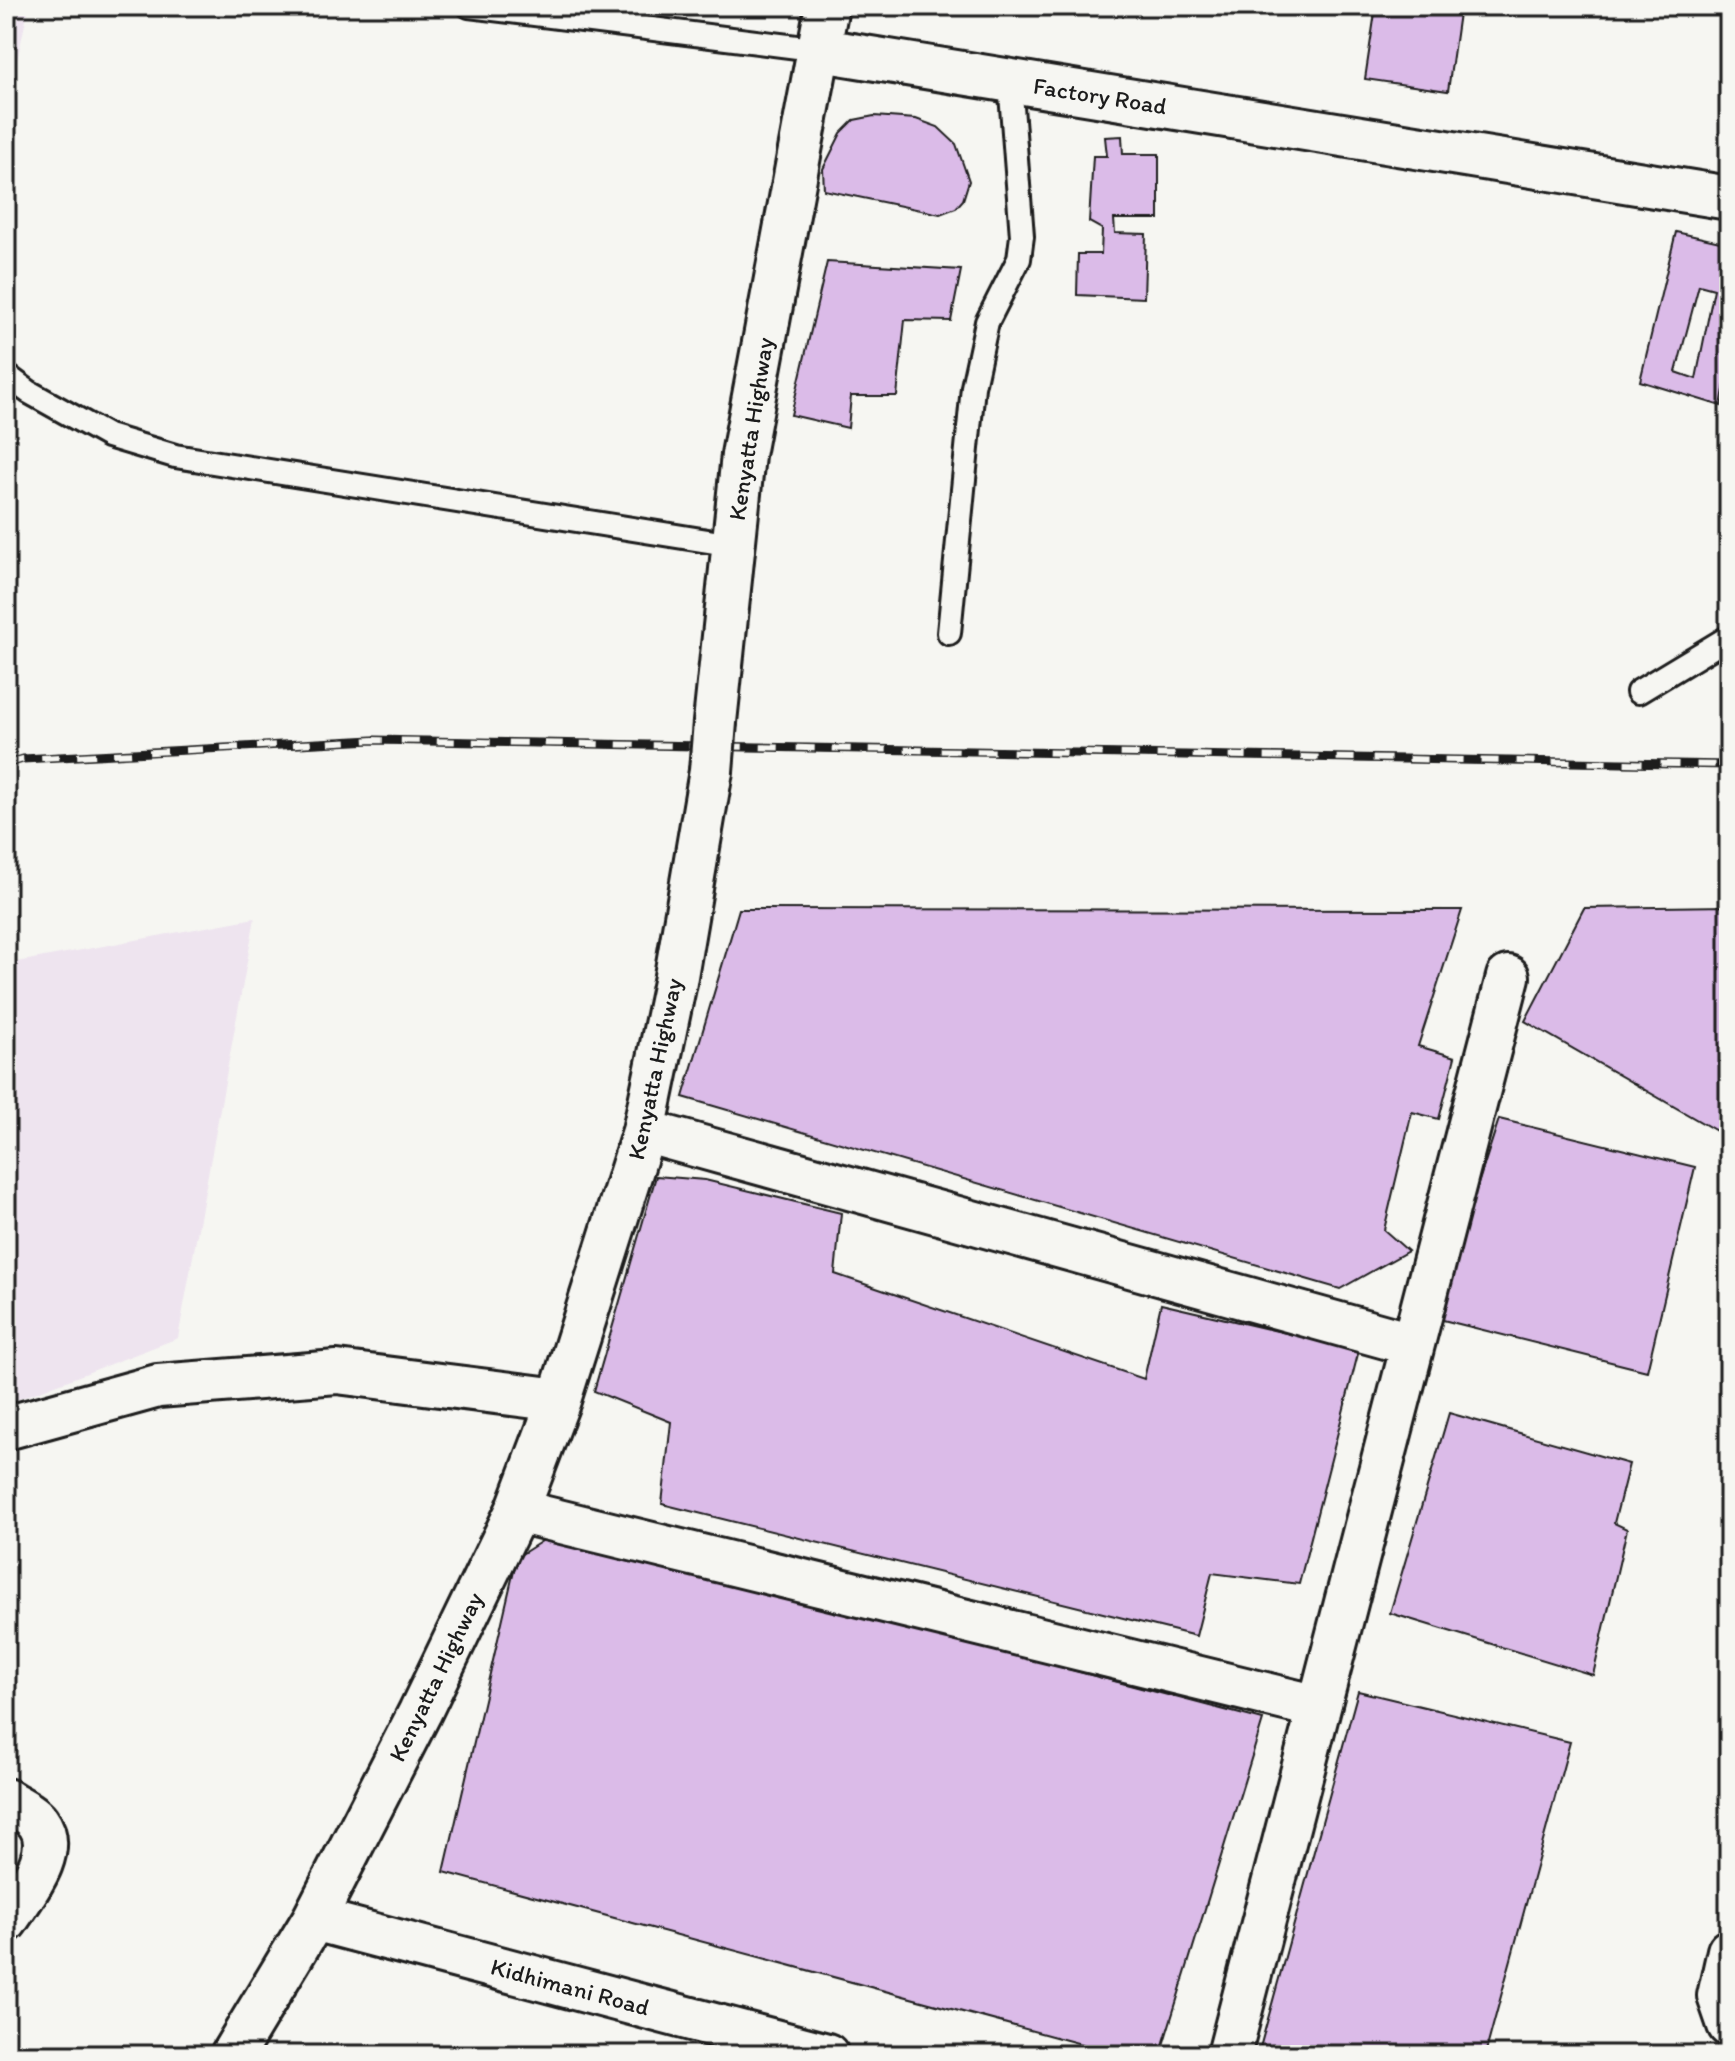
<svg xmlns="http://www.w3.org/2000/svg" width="1735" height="2061" viewBox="0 0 1735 2061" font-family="Itim,sans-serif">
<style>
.built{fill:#eee4ef}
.building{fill:#dbbbe8;stroke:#1c1c1c;stroke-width:2;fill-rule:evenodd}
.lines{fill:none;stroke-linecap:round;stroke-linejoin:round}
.lane-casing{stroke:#1c1c1c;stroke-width:28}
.street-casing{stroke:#1c1c1c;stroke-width:48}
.lane{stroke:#f6f6f2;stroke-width:22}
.street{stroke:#f6f6f2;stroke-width:42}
.rail-casing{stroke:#1c1c1c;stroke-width:9}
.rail{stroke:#f6f6f2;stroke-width:6;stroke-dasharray:18;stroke-linecap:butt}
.street-bridge-casing{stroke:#1c1c1c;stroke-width:48;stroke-linecap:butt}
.street-bridge{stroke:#f6f6f2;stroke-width:42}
.labels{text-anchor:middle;stroke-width:6;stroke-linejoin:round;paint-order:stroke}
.street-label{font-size:24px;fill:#1c1c1c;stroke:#f6f6f2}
</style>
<rect width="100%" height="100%" fill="#f6f6f2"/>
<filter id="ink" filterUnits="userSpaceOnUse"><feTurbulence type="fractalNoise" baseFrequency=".0125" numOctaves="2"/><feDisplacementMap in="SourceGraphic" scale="16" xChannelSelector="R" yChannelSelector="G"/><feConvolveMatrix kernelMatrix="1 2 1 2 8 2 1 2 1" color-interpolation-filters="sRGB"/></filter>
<g filter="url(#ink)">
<path class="built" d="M 6,6 L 29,6 L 13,78 L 6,83 Z
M 255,918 L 178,1338 L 6,1404 L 6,964 Z"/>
<path class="building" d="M 1376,6 L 1460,6 L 1448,91 L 1365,79 Z
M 874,116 L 916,119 L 938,127 L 956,144 L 969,181 L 963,200 L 956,208 L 940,214 L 824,190 L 823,169 L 841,133 L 854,120 Z
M 1122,136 L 1123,154 L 1159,154 L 1159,219 L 1114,219 L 1115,233 L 1146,234 L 1144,298 L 1077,295 L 1078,254 L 1101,254 L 1102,229 L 1089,222 L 1093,156 L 1107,156 L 1105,137 Z
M 1676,232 L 1729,244 L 1729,362 L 1721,406 L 1640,381 ZM 1699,285 L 1714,289 L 1696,379 L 1676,372 Z
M 827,262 L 961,270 L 951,321 L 905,320 L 897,396 L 851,396 L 848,428 L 791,415 Z
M 1729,906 L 1729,1129 L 1727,1137 L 1525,1021 L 1584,908 Z
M 739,909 L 1462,910 L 1418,1046 L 1455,1057 L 1439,1119 L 1412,1112 L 1384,1230 L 1408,1251 L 1340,1289 L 683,1097 Z
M 1499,1119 L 1695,1167 L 1647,1371 L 1435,1318 Z
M 656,1176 L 705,1180 L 841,1213 L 835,1274 L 1144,1379 L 1161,1304 L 1359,1350 L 1299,1584 L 1212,1573 L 1196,1636 L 662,1504 L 671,1422 L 594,1391 Z
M 1449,1413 L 1629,1464 L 1614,1523 L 1627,1529 L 1593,1675 L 1390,1613 Z
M 553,1534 L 1263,1720 L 1160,2055 L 1122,2055 L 444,1872 L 517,1557 Z
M 1358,1691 L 1570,1742 L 1485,2055 L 1258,2055 Z"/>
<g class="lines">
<defs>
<path id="lane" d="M 469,6 L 821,50
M 6,375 L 29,392 L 108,436 L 175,456 L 733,545
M 949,633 L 973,387 L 987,322 L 1019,259 L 1022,236 L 1010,81
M 1638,692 L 1729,637"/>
<path id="street" d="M 821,50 L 1729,198
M 715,722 L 743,455 L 827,6
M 644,1131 L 1411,1344
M 6,1428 L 158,1386 L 337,1372 L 559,1400
M 517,1511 L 1318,1707
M 6,1800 C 15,1806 31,1813 38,1822 C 61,1853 22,1895 6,1921
M 314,1919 L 827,2055
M 1729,1951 L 1719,1996 L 1729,2025
M 232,2055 L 314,1919 L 420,1712 L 517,1511 L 559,1400 L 644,1131 L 675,982 L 711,771
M 1229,2055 L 1508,977"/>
</defs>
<use href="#lane" class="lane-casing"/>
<use href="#street" class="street-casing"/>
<use href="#lane" class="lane"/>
<use href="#street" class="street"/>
<defs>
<path id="rail" d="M 6,764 L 23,759 L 373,740 L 1729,765"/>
</defs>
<use href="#rail" class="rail-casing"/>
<use href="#rail" class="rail"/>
<defs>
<path id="street-bridge" d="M 711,771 L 715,722"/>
</defs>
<use href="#street-bridge" class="street-bridge-casing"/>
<use href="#street-bridge" class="street-bridge"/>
</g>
</g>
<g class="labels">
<g class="street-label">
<text transform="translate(1100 96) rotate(9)" y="8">Factory Road</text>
<text transform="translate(751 429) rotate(-81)" y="8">Kenyatta Highway</text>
<text transform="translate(655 1069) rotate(-78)" y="8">Kenyatta Highway</text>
<text transform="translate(436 1677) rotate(-64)" y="8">Kenyatta Highway</text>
<text transform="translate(570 1987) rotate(15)" y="8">Kidhimani Road</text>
</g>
</g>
<rect width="1735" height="2061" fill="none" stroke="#f6f6f2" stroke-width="32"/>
<rect x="16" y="16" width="1703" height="2029" fill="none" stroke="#1c1c1c" stroke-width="3" filter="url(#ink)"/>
</svg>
